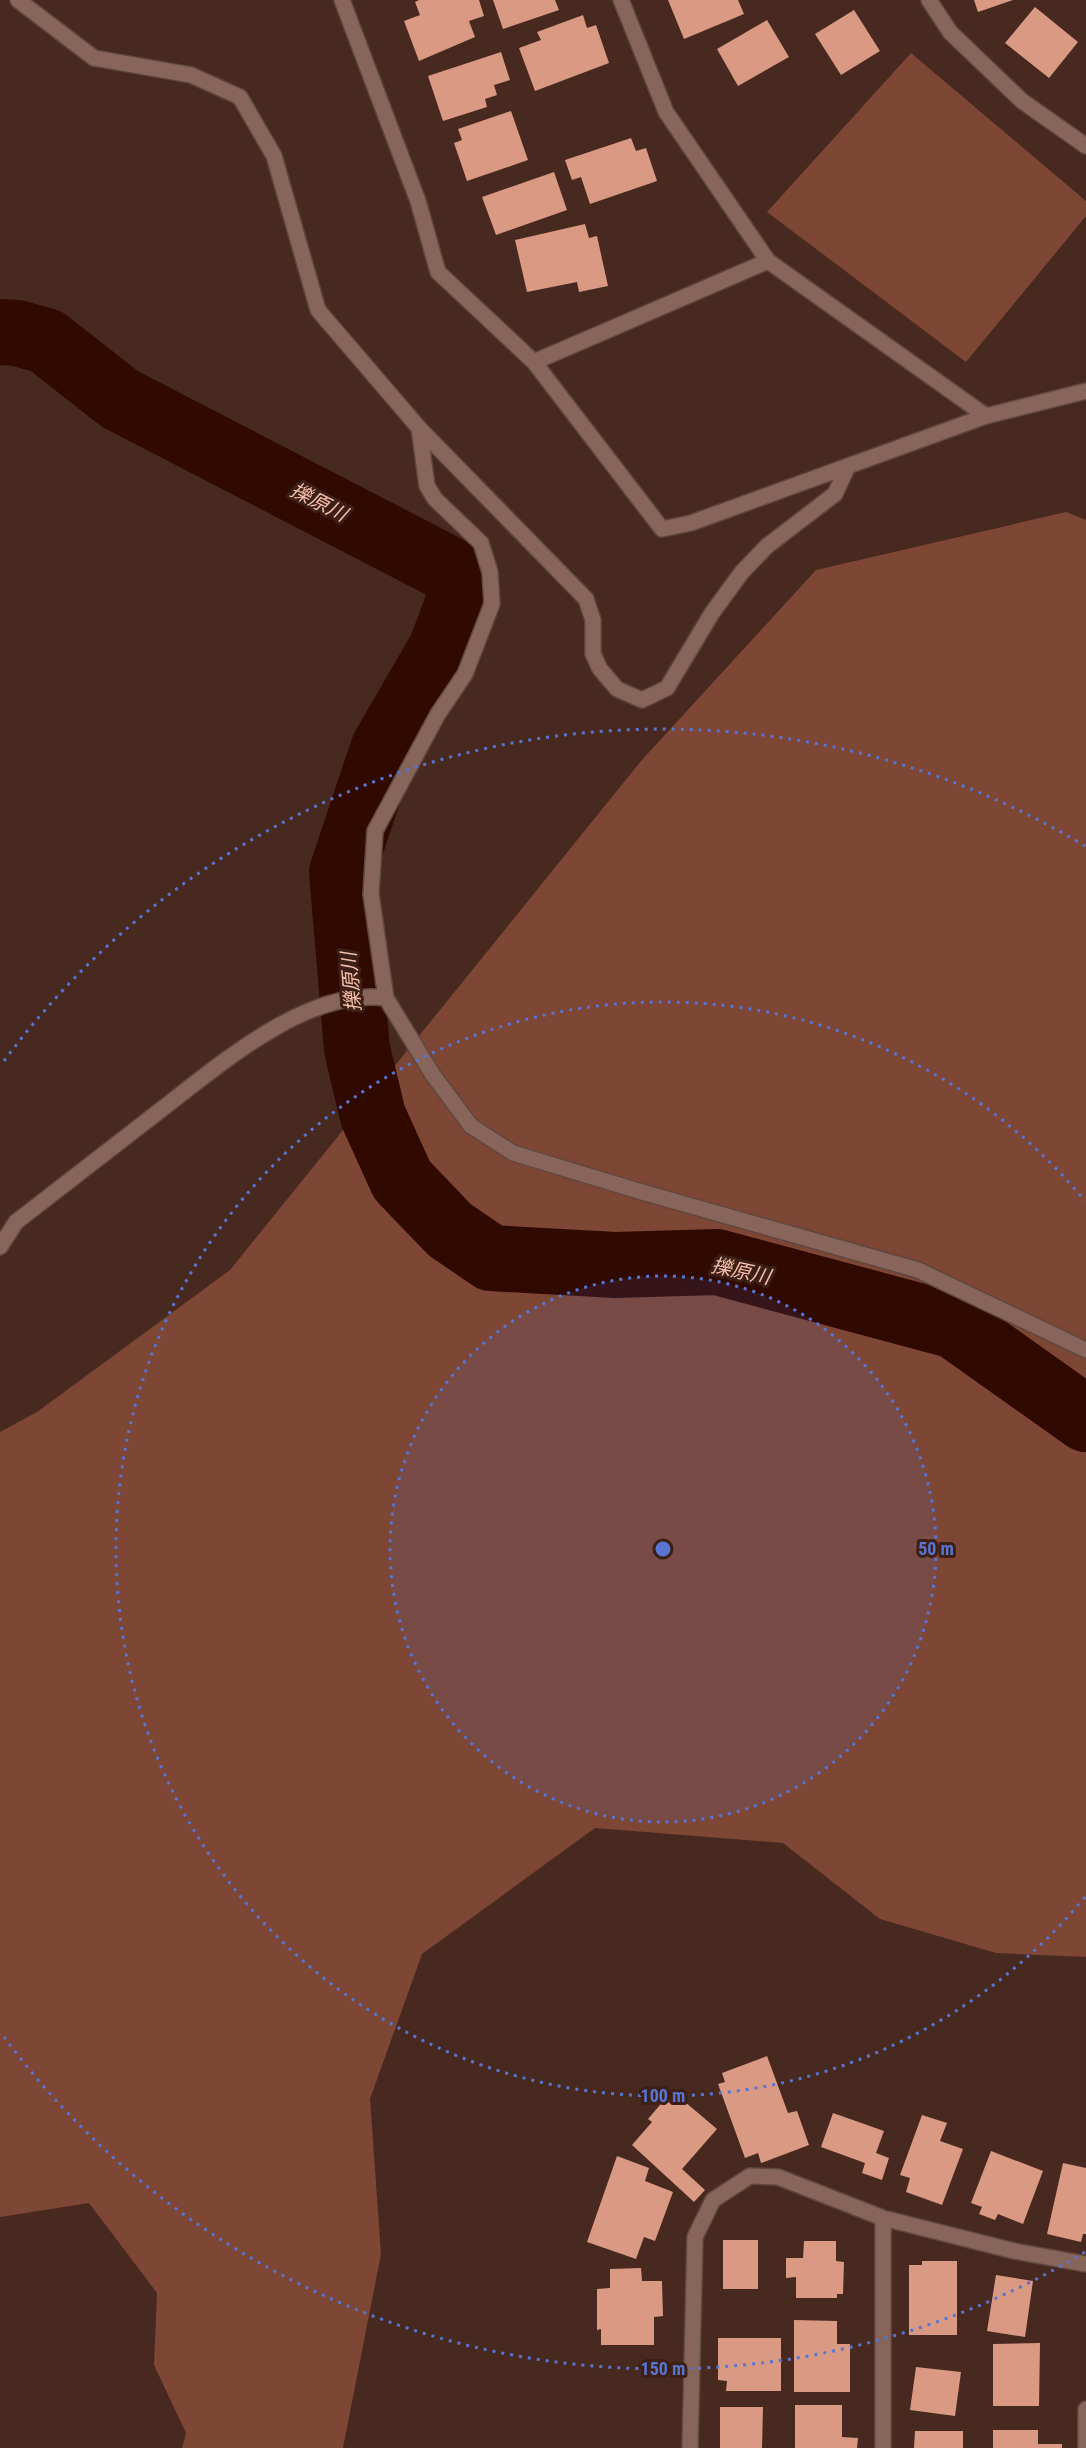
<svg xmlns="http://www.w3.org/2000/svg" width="1086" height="2448" viewBox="0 0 1086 2448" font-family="'Roboto Condensed','Noto Sans JP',sans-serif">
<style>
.green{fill:#7e4634}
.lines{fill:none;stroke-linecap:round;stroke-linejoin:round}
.river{stroke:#300900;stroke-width:66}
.building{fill:#da9983}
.minor-casing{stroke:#5f463e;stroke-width:18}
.minor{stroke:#88655a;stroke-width:15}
.ring{fill:none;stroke:#5875d3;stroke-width:3;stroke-dasharray:3 6}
.labels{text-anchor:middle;stroke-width:6;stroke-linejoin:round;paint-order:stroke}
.water-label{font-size:20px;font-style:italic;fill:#f7c0ad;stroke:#3c1f15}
.centre{fill:#5875d3;stroke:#3c1f15;stroke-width:3}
.ring-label{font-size:18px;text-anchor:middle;font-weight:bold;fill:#5875d3;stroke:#3c1f15;stroke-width:6;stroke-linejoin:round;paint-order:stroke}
</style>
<rect width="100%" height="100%" fill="#47291f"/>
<path class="green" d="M 911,53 L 1086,201 L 1086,216 L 966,362 L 767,212 Z
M 1066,512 L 1086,520 L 1086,1957 L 996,1953 L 880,1919 L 783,1843 L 595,1828 L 422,1954 L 370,2099 L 381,2254 L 343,2448 L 182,2448 L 186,2433 L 154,2365 L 157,2293 L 89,2203 L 0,2217 L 0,1432 L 37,1412 L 230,1270 L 641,761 L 816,570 Z"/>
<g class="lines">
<path class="river" d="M 0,332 L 17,333 L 46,341 L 120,399 L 456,573 L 465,585 L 441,649 L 384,747 L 342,872 L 357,1049 L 373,1116 L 402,1180 L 450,1230 L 491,1258 L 615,1265 L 717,1262 L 955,1326 L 1086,1419"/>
</g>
<path class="building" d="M 419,0 L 479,0 L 484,16 L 469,21 L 475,37 L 419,61 L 404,21 L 420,15 L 415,2 Z
M 493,0 L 555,0 L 559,10 L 503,29 Z
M 668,0 L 738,0 L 744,14 L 684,39 Z
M 974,0 L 1013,0 L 978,12 Z
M 1035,7 L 1078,42 L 1049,78 L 1005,43 Z
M 854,10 L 880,51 L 841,75 L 815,34 Z
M 583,15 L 587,28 L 596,25 L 609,63 L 535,91 L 519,48 L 541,40 L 537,32 Z
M 767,20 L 789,57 L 738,86 L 717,49 Z
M 501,52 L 510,80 L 494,85 L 497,95 L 485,99 L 487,107 L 443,121 L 428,76 Z
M 511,111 L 528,160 L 467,181 L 454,143 L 462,140 L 458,129 Z
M 631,138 L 636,151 L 646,148 L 657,181 L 590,204 L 581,177 L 572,180 L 565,160 Z
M 554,172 L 567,210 L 496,235 L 482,197 Z
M 585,224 L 589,238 L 597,236 L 608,286 L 579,292 L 577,282 L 527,292 L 515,240 Z
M 767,2056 L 788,2113 L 797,2111 L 809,2145 L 761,2163 L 758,2153 L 745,2158 L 718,2084 L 725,2082 L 722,2073 Z
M 678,2096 L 717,2129 L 682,2169 L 705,2190 L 694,2202 L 632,2145 L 652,2122 L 648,2119 L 665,2099 L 671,2104 Z
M 833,2113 L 884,2131 L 876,2153 L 889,2158 L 882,2180 L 862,2173 L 865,2163 L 821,2147 Z
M 922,2115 L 947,2123 L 940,2141 L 963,2149 L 942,2205 L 906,2192 L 910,2178 L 900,2175 Z
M 991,2151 L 1043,2171 L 1023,2224 L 998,2214 L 995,2220 L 979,2214 L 982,2207 L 971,2203 Z
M 617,2156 L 649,2168 L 645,2181 L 673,2192 L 655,2241 L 644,2237 L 636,2259 L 587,2242 Z
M 1063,2163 L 1086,2168 L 1086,2234 L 1083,2234 L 1081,2242 L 1047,2234 Z
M 723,2240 L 758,2240 L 758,2289 L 723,2289 Z
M 804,2241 L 836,2241 L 836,2261 L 844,2262 L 843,2294 L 837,2294 L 837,2298 L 796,2298 L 796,2277 L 786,2278 L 786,2258 L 803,2258 Z
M 922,2261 L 957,2261 L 957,2335 L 909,2335 L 909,2265 L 922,2265 Z
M 641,2268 L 642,2281 L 662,2281 L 663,2316 L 654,2317 L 654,2345 L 601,2345 L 601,2329 L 597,2330 L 597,2289 L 610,2288 L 610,2269 Z
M 996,2275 L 1033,2281 L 1025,2337 L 987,2331 Z
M 794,2320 L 837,2321 L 837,2344 L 850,2344 L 850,2392 L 794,2392 Z
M 718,2338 L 781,2338 L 781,2391 L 726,2391 L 727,2381 L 718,2380 Z
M 1040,2343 L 1039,2406 L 993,2406 L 993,2344 Z
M 916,2367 L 961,2372 L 955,2416 L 910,2410 Z
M 795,2405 L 842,2405 L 842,2437 L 858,2438 L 857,2448 L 795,2448 Z
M 720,2407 L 763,2407 L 762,2448 L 720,2448 Z
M 993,2430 L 1038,2430 L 1038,2444 L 1062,2444 L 1062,2448 L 993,2448 Z
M 915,2431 L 963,2431 L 963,2448 L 914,2448 Z"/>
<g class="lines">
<defs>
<path id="minor" d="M 18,0 L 94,58 L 191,75 L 240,97 L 274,156 L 318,310 L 419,428 L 427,486 L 435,499 L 481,543 L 490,572 L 492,604 L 465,674 L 438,714 L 375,831 L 371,894 L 386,998 L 433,1075 L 471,1126 L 513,1153 L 642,1192 L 918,1270 L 1086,1350
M 342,0 L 418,201 L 438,272 L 534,362 L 662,529 L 691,523 L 986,416 L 1086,391
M 621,0 L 666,112 L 768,261 L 986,416
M 929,0 L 950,32 L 1022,101 L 1086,146
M 534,362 L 768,261
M 419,428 L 586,599 L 593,620 L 593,654 L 600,669 L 617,689 L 642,700 L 667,688 L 712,613 L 742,572 L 767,546 L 835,494 L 848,466
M 0,1247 L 16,1222 C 60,1188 105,1153 149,1119 C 210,1073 305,986 386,998
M 883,2218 L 883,2448
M 690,2448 L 695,2237 L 713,2200 L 750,2176 L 778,2177 L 883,2218 L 1014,2251 L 1086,2264
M 1086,2448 L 1086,2409"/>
</defs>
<use href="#minor" class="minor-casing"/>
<use href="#minor" class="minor"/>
</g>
<circle cx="663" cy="1549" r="273" fill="#5875d3" fill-opacity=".12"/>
<g class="ring">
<circle cx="663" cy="1549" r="273"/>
<path d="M1085 1897A547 547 0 1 1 1085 1201"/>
<path d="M1085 2252A820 820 0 0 1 4 2037M4 1061A820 820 0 0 1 1085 846"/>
</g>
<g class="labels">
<g class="water-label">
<text transform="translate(319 502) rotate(27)" y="7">擽原川</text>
<text transform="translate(351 982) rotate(-95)" y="7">擽原川</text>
<text transform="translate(741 1271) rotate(12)" y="7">擽原川</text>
</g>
</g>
<circle cx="663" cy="1549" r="9" class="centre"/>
<g class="ring-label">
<text x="936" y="1555">50 m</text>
<text x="663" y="2102">100 m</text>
<text x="663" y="2375">150 m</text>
</g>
</svg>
